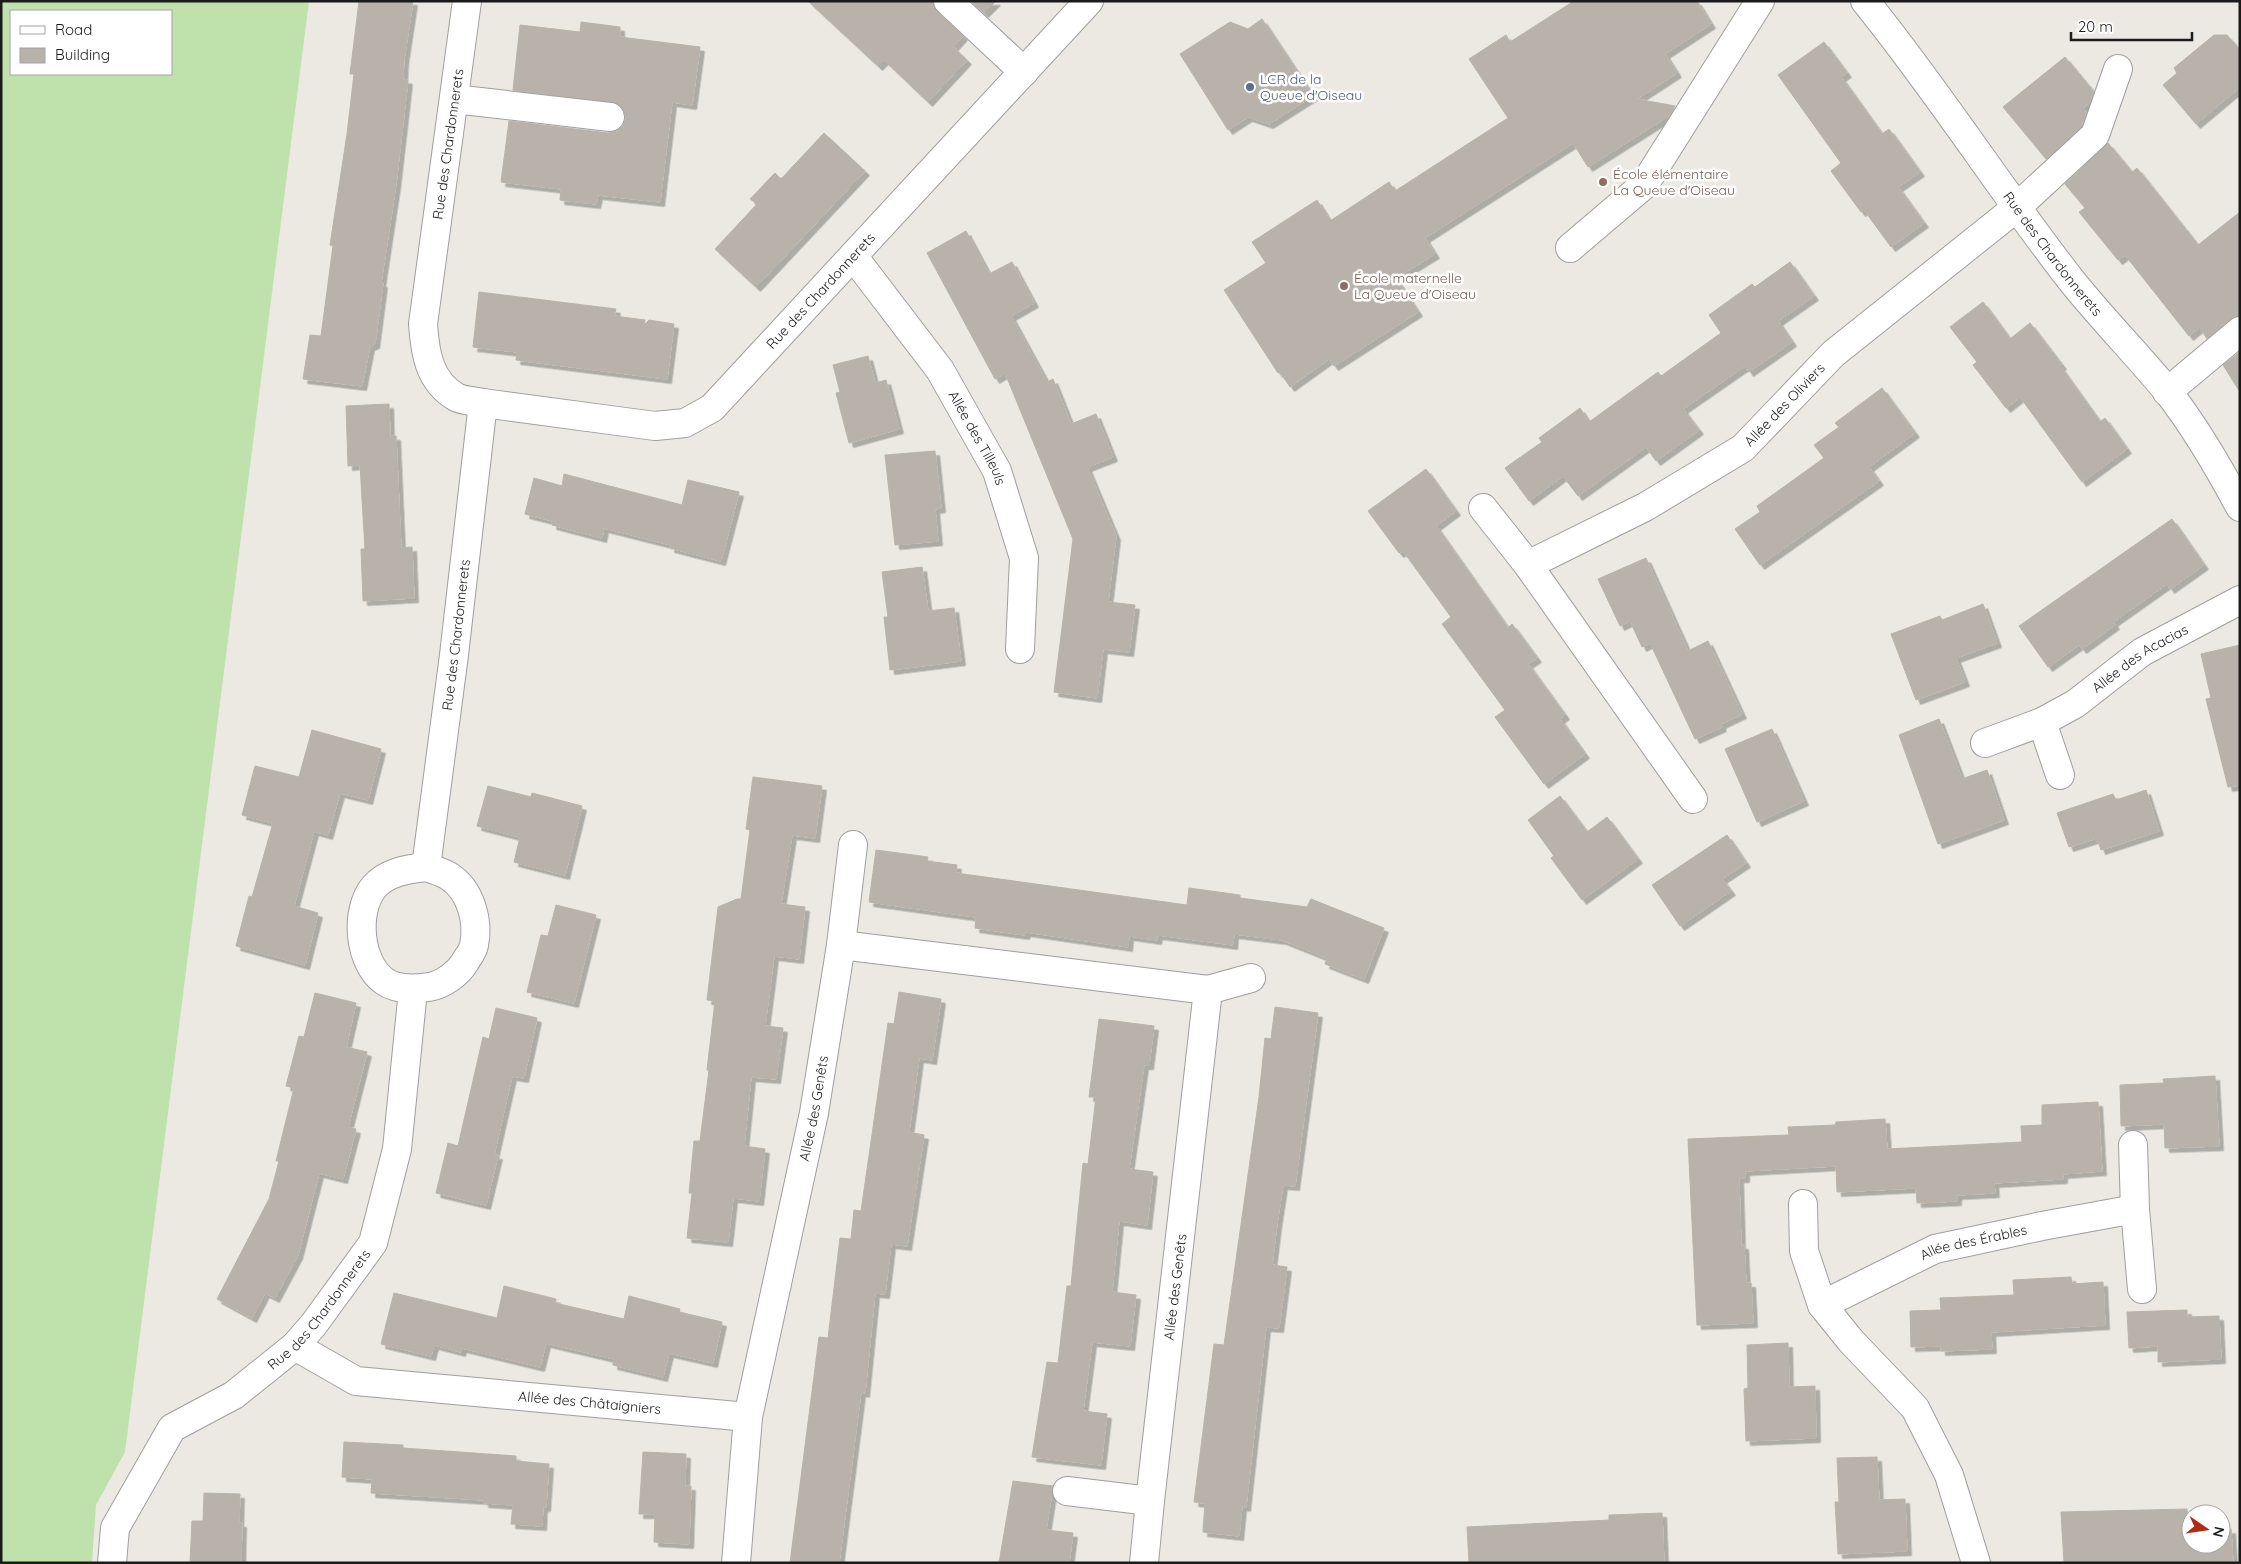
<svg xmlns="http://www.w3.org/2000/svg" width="2241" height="1564" viewBox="0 0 2241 1564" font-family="Quicksand,sans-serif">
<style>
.grass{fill:#bfe1ac;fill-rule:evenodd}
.building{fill:#b8b2ab;stroke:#bbb2a6;filter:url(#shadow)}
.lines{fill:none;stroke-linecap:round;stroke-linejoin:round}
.minor-casing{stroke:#9f9f9f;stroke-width:30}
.minor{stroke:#fff;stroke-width:28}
.service-dot{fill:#5c6f8a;stroke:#fff;stroke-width:2}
.education-dot{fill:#8d6e63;stroke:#fff;stroke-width:2}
.labels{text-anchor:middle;stroke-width:5;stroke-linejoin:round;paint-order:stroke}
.service-label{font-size:14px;fill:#4e5e75;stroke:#fff;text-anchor:start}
.street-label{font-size:14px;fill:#1b1b1b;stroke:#fff}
.education-label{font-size:14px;fill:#785e54;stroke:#fff;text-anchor:start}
</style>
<defs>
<filter id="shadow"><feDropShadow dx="4.5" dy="4.5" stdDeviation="0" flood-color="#0004"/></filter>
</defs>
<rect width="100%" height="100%" fill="#ebe9e2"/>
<path class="grass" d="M 1,1 L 309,1 L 125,1452 L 96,1505 L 92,1563 L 1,1563 ZM 11,11 L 171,11 L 171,74 L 11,74 Z"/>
<path class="building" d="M 359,1 L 413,1 L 404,60 L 403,79 L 408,80 L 396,184 L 381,283 L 383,283 L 375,344 L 370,346 L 362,386 L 303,379 L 310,335 L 321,336 L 333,246 L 330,245 L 347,134 L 354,74 L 350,74 Z
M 808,1 L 933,1 L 937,12 L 963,36 L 953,47 L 967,60 L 928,102 L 884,60 L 878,66 Z
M 971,1 L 996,1 L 984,13 Z
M 1574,1 L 1697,1 L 1711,24 L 1665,54 L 1677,73 L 1637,99 L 1675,106 L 1670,115 L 1588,167 L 1573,143 L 1425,238 L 1435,254 L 1396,278 L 1418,312 L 1334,366 L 1329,359 L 1290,387 L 1280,372 L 1278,373 L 1224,290 L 1266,263 L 1252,242 L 1317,200 L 1330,221 L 1389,182 L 1395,191 L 1508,118 L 1469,59 L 1506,35 L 1510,42 Z
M 1262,19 L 1313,96 L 1269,124 L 1248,117 L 1228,130 L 1180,54 L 1230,22 L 1248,29 Z
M 581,22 L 620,27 L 620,37 L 700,47 L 692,105 L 672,102 L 660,202 L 598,195 L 596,204 L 560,200 L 561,189 L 501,182 L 509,121 L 608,133 L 617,131 L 623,126 L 626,118 L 624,111 L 620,105 L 612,102 L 513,90 L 520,25 L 580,32 Z
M 2214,35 L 2227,35 L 2240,50 L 2240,87 L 2196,124 L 2163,85 L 2177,73 L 2174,68 Z
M 1824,42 L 1847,73 L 1841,77 L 1882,134 L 1889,129 L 1920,172 L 1898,187 L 1924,223 L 1891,247 L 1864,210 L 1861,212 L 1831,171 L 1841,163 L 1778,75 Z
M 2065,57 L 2094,92 L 2090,102 L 2083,108 L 2086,112 L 2082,126 L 2046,159 L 2003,107 Z
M 824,133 L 865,171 L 756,287 L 715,249 L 757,204 L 750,199 L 775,173 L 781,179 Z
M 2108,143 L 2132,172 L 2137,168 L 2198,245 L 2240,212 L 2240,316 L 2230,319 L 2207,339 L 2200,327 L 2189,336 L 2125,255 L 2118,260 L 2079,212 L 2085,208 L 2065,184 Z
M 966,231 L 989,274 L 1012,262 L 1034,303 L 1011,316 L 1047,382 L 1053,379 L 1071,424 L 1096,414 L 1113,457 L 1087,467 L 1116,536 L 1108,602 L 1135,605 L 1129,652 L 1103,649 L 1097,698 L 1054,692 L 1073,539 L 1005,373 L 995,379 L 927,253 Z
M 1790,262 L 1814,296 L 1778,321 L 1792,342 L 1749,372 L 1745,366 L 1683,409 L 1699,430 L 1656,461 L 1646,447 L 1578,496 L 1563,476 L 1529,501 L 1505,468 L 1542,442 L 1539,438 L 1580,408 L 1589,422 L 1658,372 L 1661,376 L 1721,333 L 1709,315 L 1752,284 L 1755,287 Z
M 479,292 L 616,309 L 614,316 L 645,320 L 644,325 L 649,320 L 674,324 L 667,379 L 516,360 L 517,352 L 473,347 Z
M 1983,302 L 2010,339 L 2030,323 L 2062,365 L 2060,366 L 2100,422 L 2105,418 L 2127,449 L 2082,482 L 2020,397 L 2006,408 L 1973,365 L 1977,362 L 1950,327 Z
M 2240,352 L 2240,392 L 2223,365 Z
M 868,356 L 875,383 L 886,380 L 899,429 L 849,443 L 836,393 L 840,392 L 833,365 Z
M 1882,388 L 1915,433 L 1869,467 L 1879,481 L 1760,565 L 1735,529 L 1760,512 L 1757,506 L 1824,458 L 1814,445 L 1839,427 L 1835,423 Z
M 389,404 L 390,436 L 396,436 L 401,548 L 412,547 L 414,598 L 363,601 L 361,549 L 365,549 L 360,465 L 348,466 L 346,406 Z
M 935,451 L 941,508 L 935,509 L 938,541 L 895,545 L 885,455 Z
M 1426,469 L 1456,511 L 1436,526 L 1508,628 L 1512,624 L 1537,658 L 1528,664 L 1565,715 L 1560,719 L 1585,754 L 1544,784 L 1495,717 L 1505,710 L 1442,624 L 1451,617 L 1403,551 L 1399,553 L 1368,511 Z
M 564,474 L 682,505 L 688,480 L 739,492 L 721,561 L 670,548 L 671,545 L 604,528 L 602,538 L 552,525 L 553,521 L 525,514 L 534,478 L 562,486 Z
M 2172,519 L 2204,565 L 2170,589 L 2167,584 L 2113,622 L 2115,625 L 2082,649 L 2079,645 L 2048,667 L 2019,626 Z
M 1646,558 L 1688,651 L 1708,641 L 1742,714 L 1721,724 L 1722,727 L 1695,739 L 1650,643 L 1642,647 L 1630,621 L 1620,626 L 1598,579 Z
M 922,567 L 928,611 L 954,608 L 961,661 L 890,670 L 884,617 L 888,617 L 882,572 Z
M 1983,604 L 1997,643 L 1956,658 L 1965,682 L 1916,700 L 1891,634 L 1940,616 L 1942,620 Z
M 2240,645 L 2240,785 L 2228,787 L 2206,699 L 2211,698 L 2201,654 Z
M 1939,719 L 1962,779 L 1987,770 L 2004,820 L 1938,844 L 1899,735 Z
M 1772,729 L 1804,801 L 1757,822 L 1725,749 Z
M 312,730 L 381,749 L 368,800 L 340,793 L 328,835 L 314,831 L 294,906 L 318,913 L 305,965 L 236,946 L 249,896 L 252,897 L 273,823 L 242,815 L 255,766 L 299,777 Z
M 753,777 L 822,786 L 815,838 L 792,835 L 781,904 L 805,907 L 799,959 L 774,956 L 765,1026 L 783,1028 L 776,1079 L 751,1077 L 744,1146 L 765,1149 L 759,1201 L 733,1198 L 728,1242 L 687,1238 L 692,1193 L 689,1193 L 694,1141 L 700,1141 L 709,1070 L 707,1070 L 715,1001 L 707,1000 L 718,907 L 737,899 L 741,899 L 750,830 L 746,829 Z
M 488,786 L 531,797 L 532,793 L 582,806 L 565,875 L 514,862 L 520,837 L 477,826 Z
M 2146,790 L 2159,831 L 2101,850 L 2097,838 L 2069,847 L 2057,813 L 2113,794 L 2116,800 Z
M 1560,796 L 1587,832 L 1607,817 L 1638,859 L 1582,900 L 1551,858 L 1554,856 L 1528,820 Z
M 1727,835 L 1746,863 L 1722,879 L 1731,891 L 1680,926 L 1652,885 Z
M 876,850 L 928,857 L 927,861 L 957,865 L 956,873 L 1187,905 L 1189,888 L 1240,895 L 1240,898 L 1307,907 L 1311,899 L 1384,928 L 1364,979 L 1325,964 L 1327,958 L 1282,940 L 1234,934 L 1233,945 L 1158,935 L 1157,940 L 1129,936 L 1128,947 L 1026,932 L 1025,935 L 975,928 L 976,917 L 869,902 Z
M 556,905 L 596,915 L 574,1003 L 527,992 L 541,935 L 548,936 Z
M 899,992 L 941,999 L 932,1060 L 919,1058 L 909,1132 L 924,1135 L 907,1246 L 891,1244 L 885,1294 L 875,1293 L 865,1393 L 861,1392 L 839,1563 L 790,1563 L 819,1337 L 828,1338 L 840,1238 L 851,1239 L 854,1210 L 861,1211 L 888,1023 L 894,1024 Z
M 315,993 L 356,1003 L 346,1047 L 367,1052 L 348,1127 L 356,1129 L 343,1179 L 319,1173 L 298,1255 L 275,1298 L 265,1293 L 252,1318 L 217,1299 L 269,1199 L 279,1161 L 276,1161 L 294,1088 L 286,1086 L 299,1036 L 304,1037 Z
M 1275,1007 L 1318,1013 L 1295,1186 L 1283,1185 L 1277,1224 L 1272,1265 L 1287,1267 L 1279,1328 L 1266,1327 L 1246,1507 L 1242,1506 L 1239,1536 L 1203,1532 L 1205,1503 L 1194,1502 L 1214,1344 L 1224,1345 L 1259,1097 L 1265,1038 L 1271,1039 Z
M 496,1008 L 537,1018 L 524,1078 L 512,1076 L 494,1155 L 498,1155 L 486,1205 L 436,1193 L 448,1143 L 458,1146 L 483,1037 L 489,1039 Z
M 1099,1019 L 1154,1026 L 1149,1065 L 1144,1065 L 1129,1169 L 1153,1172 L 1147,1225 L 1119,1221 L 1112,1292 L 1136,1295 L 1130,1346 L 1092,1342 L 1083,1411 L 1107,1414 L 1101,1465 L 1032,1457 L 1047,1362 L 1058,1363 L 1067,1286 L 1071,1286 L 1083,1163 L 1088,1164 L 1096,1097 L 1089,1097 Z
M 2215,1076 L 2219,1146 L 2165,1148 L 2164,1124 L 2121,1126 L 2120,1085 L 2164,1083 L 2163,1079 Z
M 2098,1102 L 2102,1171 L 2063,1174 L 2063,1179 L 1994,1183 L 1995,1193 L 1957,1195 L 1957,1201 L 1917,1203 L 1916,1188 L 1837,1192 L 1836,1166 L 1745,1171 L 1745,1178 L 1739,1178 L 1741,1245 L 1744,1245 L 1746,1283 L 1751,1283 L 1753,1323 L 1697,1325 L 1688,1139 L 1789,1135 L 1788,1127 L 1835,1125 L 1836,1122 L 1885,1119 L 1887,1149 L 2022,1142 L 2021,1126 L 2042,1125 L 2042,1105 Z
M 2071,1277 L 2072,1284 L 2103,1282 L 2105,1325 L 1991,1332 L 1992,1349 L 1941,1351 L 1941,1346 L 1911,1347 L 1910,1311 L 1941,1310 L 1940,1298 L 2014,1295 L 2013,1280 Z
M 504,1286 L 556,1299 L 555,1303 L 624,1319 L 629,1296 L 680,1309 L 679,1312 L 722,1322 L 713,1363 L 669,1353 L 663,1377 L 613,1365 L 614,1359 L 546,1343 L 540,1367 L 462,1348 L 461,1352 L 434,1345 L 431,1356 L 381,1344 L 394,1293 L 497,1318 Z
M 2187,1310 L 2187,1317 L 2219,1316 L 2221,1359 L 2158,1362 L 2158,1346 L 2129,1348 L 2127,1312 Z
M 1788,1343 L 1789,1387 L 1815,1386 L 1816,1438 L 1746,1441 L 1744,1389 L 1748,1388 L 1747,1345 Z
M 344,1442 L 403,1445 L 403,1448 L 516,1456 L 516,1461 L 549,1464 L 546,1507 L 543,1507 L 542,1526 L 511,1524 L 513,1505 L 484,1503 L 484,1500 L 371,1493 L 372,1479 L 342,1477 Z
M 643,1452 L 686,1454 L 685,1486 L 691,1486 L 689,1544 L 654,1542 L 655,1514 L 639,1514 Z
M 1877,1457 L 1879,1500 L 1905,1499 L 1907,1551 L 1838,1554 L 1835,1502 L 1839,1502 L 1837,1458 Z
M 1013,1481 L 1053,1486 L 1046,1530 L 1073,1533 L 1069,1563 L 999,1563 Z
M 204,1493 L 240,1494 L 239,1523 L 242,1523 L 241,1563 L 190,1563 L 192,1521 L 203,1521 Z
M 2187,1509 L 2188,1531 L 2191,1531 L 2191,1544 L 2221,1544 L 2221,1530 L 2231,1529 L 2233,1563 L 2064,1563 L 2061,1512 Z
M 1662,1513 L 1664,1563 L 1469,1563 L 1467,1527 L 1609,1520 L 1609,1515 Z"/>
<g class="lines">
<defs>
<g id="minor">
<path id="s1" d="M 467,1 L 423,324 C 425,353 429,381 456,397 C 463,401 475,401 483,403 L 655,426 L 685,423 L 712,408 L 1089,1"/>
<path d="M 948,1 L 1024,72"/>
<path id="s2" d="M 1865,1 C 1938,91 2000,189 2071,280 C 2102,319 2137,354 2168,392 C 2196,428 2218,466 2240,507"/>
<path d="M 454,99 L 610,117"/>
<path d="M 1570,248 L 1644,185 L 1760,1"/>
<path id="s3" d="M 853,256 L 940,370 L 997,471 L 1024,558 L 1020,649"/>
<path d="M 2167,392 L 2240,331"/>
<path d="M 1483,508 L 1528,565 L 1693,799"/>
<path id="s4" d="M 1528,565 L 1645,507 L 1743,448 L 1833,354 L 2016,208 L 2095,135 L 2118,69"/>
<path d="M 2042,722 L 2060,775"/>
<path id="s5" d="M 1985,743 L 2042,722 L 2075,704 L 2142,652 L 2240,600"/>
<path id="s6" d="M 426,867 L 454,655 L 483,403"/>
<path d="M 426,867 C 434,870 443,872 450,877 C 471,891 479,922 474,945 C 473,951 468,957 465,962 C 458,974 442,985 429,987 C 415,989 396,990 384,981 C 359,963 354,911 374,887 C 387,872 408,869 426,867 Z"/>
<path d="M 841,945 L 853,845"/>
<path d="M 1208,990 L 1251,978"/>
<path d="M 2133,1145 L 2135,1209 L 2142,1289"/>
<path d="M 1803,1204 L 1804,1251 L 1822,1305 L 1851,1341 L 1915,1408 L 1949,1475 L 1976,1563"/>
<path id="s7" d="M 1822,1305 L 1935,1249 L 2042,1226 L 2135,1209"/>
<path id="s8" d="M 295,1346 L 356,1381 L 748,1417"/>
<path id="s9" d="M 112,1563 L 115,1528 L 172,1428 L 234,1395 L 295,1346 L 314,1324 L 373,1243 L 397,1149 L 413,990"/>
<path id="s10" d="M 736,1563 L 748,1417 L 814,1113 L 841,945 L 1208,990 L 1150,1501 L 1067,1491"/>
<path d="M 1144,1563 L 1150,1501"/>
</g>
</defs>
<use href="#minor" class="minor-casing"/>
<use href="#minor" class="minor"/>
</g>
<circle class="service-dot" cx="1250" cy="87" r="5"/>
<g class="education-dot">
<circle cx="1603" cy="182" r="5"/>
<circle cx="1344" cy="286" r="5"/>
</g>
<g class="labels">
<g class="service-label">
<text x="1260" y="84">LCR de la<tspan x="1260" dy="16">Queue d'Oiseau</tspan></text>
</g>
<g class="street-label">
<text transform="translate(448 144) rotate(-82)" y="5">Rue des Chardonnerets</text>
<text dy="5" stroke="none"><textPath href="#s2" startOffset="315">Rue des Chardonnerets</textPath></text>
<text dy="5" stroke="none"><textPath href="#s1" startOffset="832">Rue des Chardonnerets</textPath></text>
<text dy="5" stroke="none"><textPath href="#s4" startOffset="305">Allée des Oliviers</textPath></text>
<text dy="5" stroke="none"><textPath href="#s3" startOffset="221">Allée des Tilleuls</textPath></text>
<text dy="5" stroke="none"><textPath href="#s6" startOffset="234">Rue des Chardonnerets</textPath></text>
<text dy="5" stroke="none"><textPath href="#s5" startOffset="178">Allée des Acacias</textPath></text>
<text dy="5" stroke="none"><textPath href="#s10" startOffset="462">Allée des Genêts</textPath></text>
<text dy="5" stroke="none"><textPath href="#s7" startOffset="165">Allée des Érables</textPath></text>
<text transform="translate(1175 1287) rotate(-83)" y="5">Allée des Genêts</text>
<text dy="5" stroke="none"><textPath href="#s9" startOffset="342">Rue des Chardonnerets</textPath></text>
<text dy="5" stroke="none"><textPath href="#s8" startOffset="305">Allée des Châtaigniers</textPath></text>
</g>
<g class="education-label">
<text x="1613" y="179">École élémentaire<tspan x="1613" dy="16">La Queue d'Oiseau</tspan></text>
<text x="1354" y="283">École maternelle<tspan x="1354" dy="16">La Queue d'Oiseau</tspan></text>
</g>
</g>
<rect width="2241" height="1564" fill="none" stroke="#1b1b1b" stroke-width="5"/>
<rect x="10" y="10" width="162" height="65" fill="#ffffff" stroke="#a4a4a4"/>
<rect x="20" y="26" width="25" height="8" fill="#ffffff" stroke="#a4a4a4"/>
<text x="55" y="35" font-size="15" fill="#1b1b1b">Road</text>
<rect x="20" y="48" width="25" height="15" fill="#b8b2ab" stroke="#a4a4a4"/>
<text x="55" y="60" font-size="15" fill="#1b1b1b">Building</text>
<g transform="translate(2206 1529) rotate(103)"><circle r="24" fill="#ffffff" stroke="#a4a4a4"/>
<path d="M0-4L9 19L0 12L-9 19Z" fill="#b02a16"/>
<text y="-8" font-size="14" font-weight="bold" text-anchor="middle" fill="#1b1b1b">N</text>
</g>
<path d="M2071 32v8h121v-8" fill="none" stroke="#1b1b1b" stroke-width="2.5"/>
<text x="2078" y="32" font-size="15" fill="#1b1b1b" stroke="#ffffff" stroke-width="4" paint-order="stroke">20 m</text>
</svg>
